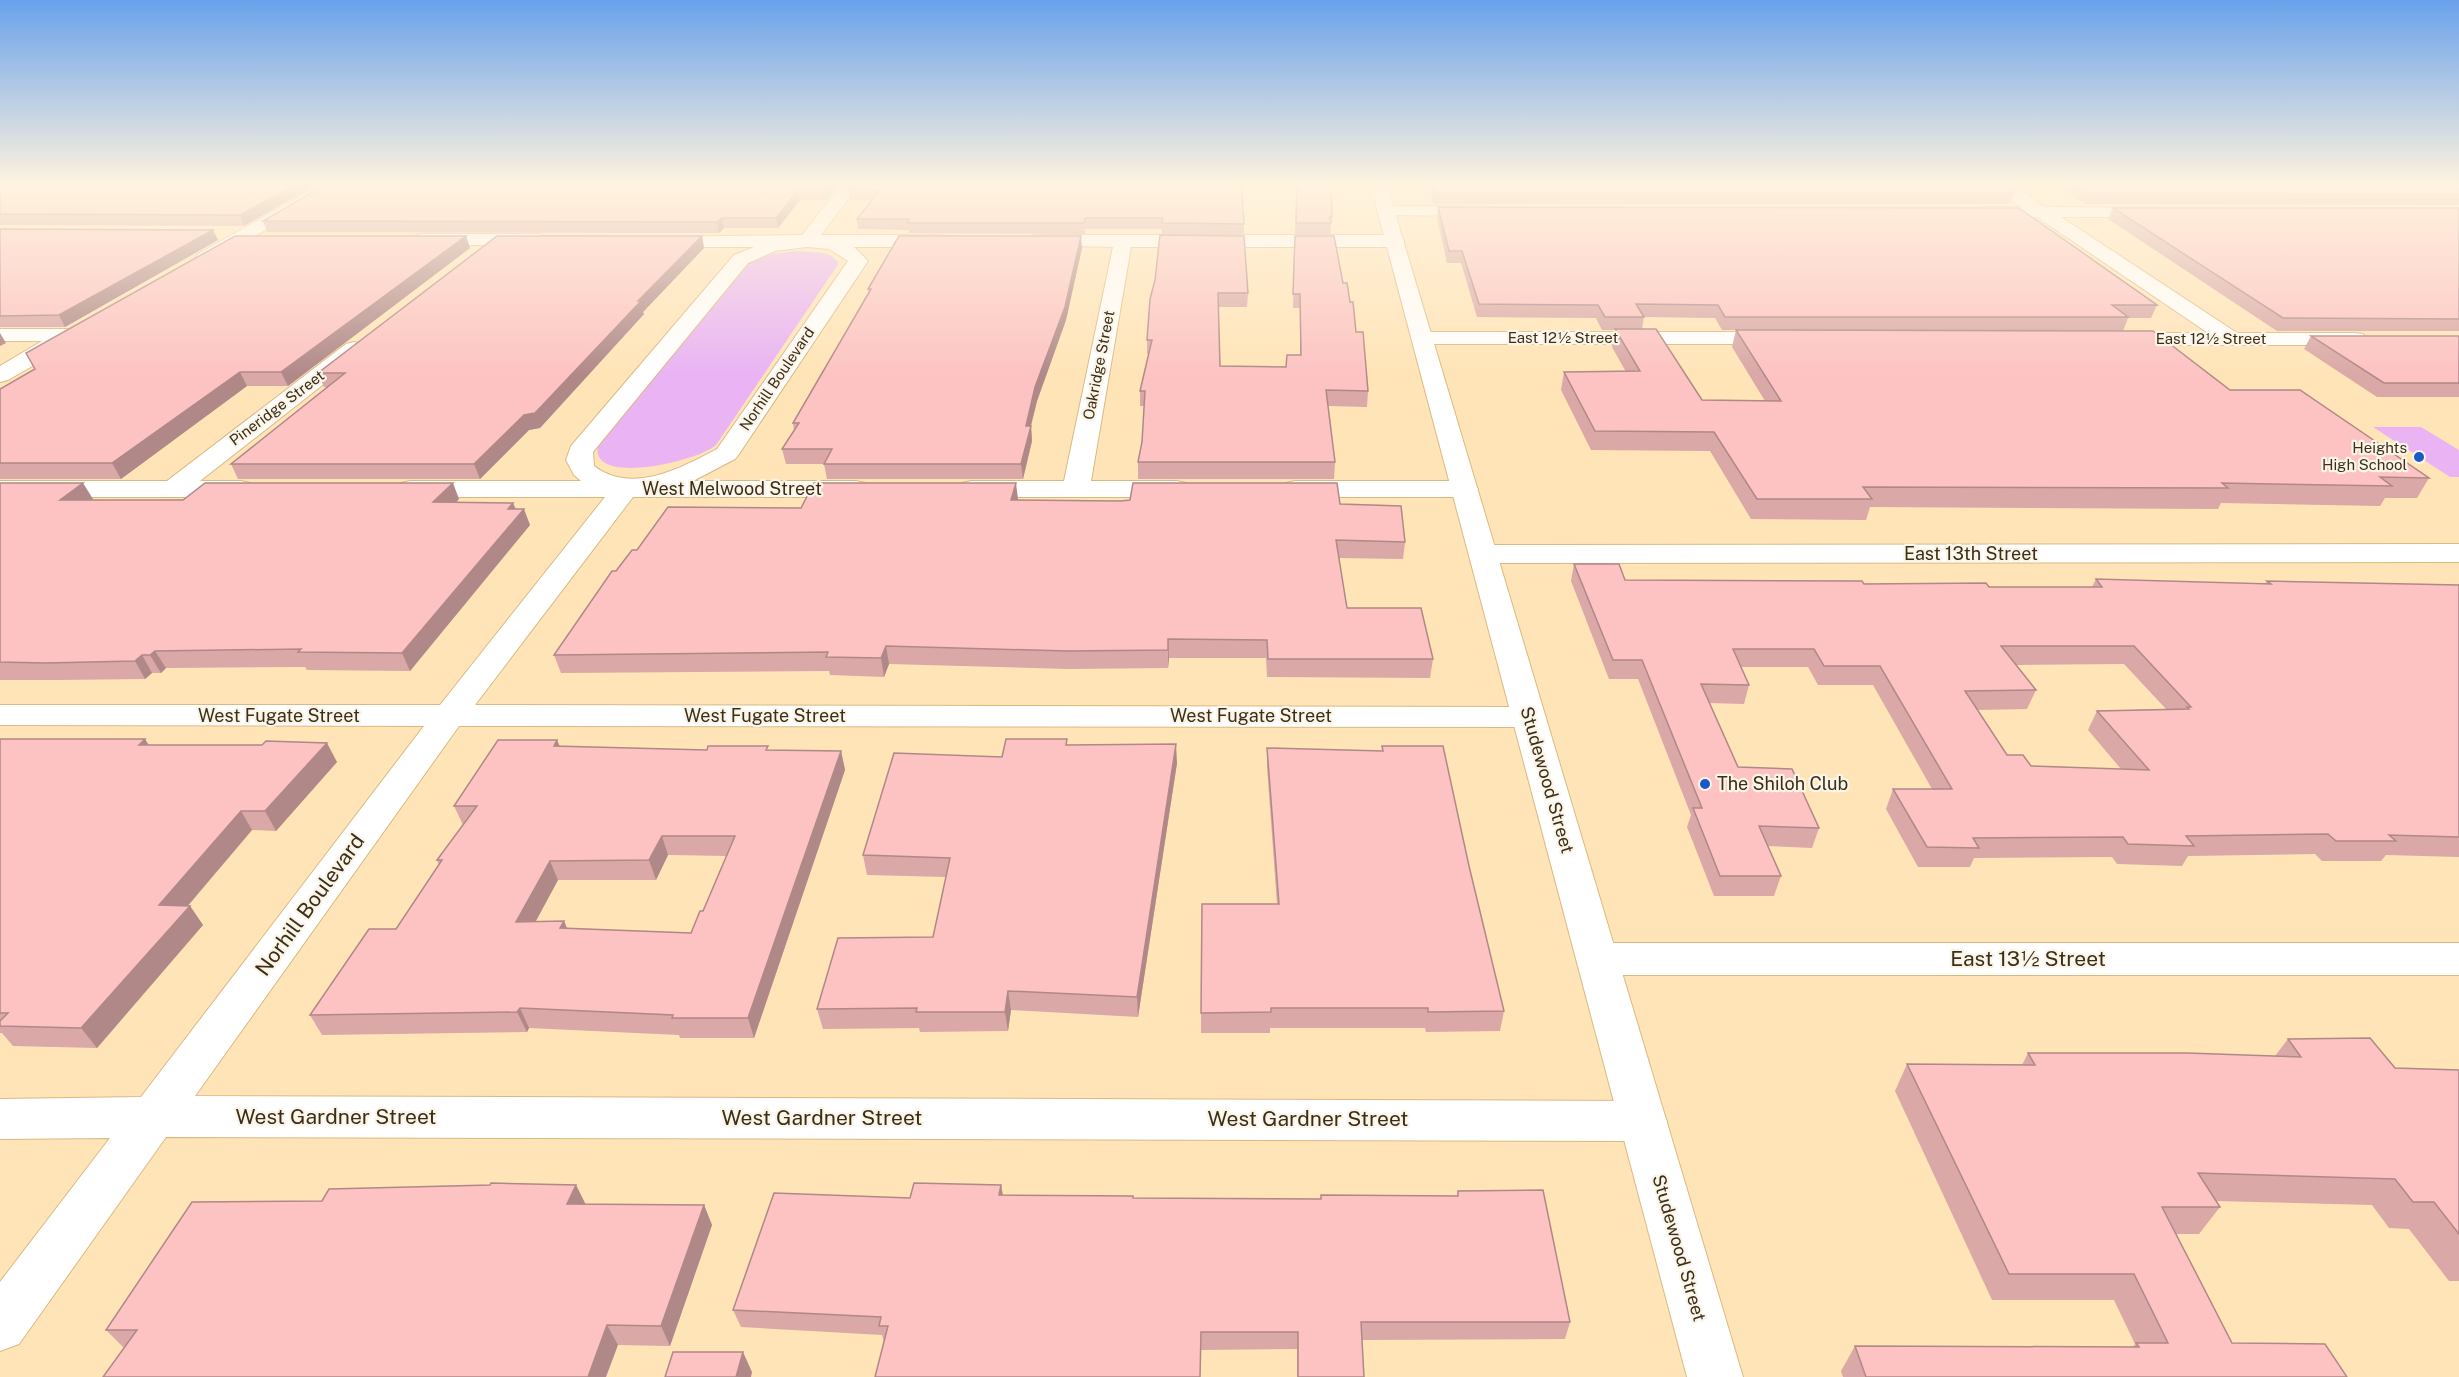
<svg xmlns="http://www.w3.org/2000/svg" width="2459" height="1377" viewBox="0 0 2459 1377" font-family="'Public Sans',sans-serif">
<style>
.green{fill:#e9b3f4}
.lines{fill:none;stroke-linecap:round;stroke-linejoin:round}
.minor-casing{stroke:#dab981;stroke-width:2}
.major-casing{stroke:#dab981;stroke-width:2}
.minor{fill:#fff;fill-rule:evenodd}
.major{fill:#fff;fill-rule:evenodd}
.wall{fill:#d9a8a7;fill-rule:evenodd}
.shaded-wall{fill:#b08888}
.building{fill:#fcc3c2;stroke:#b08888;stroke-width:1.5;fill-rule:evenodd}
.poi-dot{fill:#195ac5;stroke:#fbf4e9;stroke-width:2}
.labels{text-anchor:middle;stroke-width:4.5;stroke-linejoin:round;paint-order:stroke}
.far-street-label{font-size:15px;fill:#3b2e17;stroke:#fbf4e9}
.far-poi-label{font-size:15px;fill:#3b2e17;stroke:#fbf4e9;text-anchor:end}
.street-label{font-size:18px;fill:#3b2e17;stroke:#fbf4e9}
.poi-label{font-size:18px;fill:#3b2e17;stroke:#fbf4e9;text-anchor:start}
.near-street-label{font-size:21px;fill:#3b2e17;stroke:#fbf4e9}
</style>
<rect width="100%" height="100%" fill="#ffe4b7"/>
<path class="green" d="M 796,251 L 823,253 L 830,255 L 838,262 L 837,266 L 716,445 C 700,460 605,483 598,454 C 597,451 598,447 598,444 L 749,261 L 773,254 Z
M 2373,427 L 2421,427 L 2459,450 L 2459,477 L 2450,477 Z"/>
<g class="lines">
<defs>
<path id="minor" d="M 324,183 L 344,183 L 212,262 L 198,262 L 195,258 L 198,254 Z
M 843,183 L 860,183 L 821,235 L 940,235 L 947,237 L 949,241 L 947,245 L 940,247 L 854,247 L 868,261 L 739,454 L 735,459 L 693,481 L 856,481 L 865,483 L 869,489 L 865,495 L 856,497 L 633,497 L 475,705 L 1529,707 L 1541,710 L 1546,717 L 1541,724 L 1529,727 L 459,726 L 195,1096 L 1643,1101 L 1660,1107 L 1667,1121 L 1660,1135 L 1643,1141 L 166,1137 L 19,1344 L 0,1351 L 0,1282 L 110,1138 L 0,1139 L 0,1099 L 141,1097 L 424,726 L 0,725 L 0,705 L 440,705 L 605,497 L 410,497 L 401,495 L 397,489 L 401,483 L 410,481 L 581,481 L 574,475 L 566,460 L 571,446 L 734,255 L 754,247 L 658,247 L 651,245 L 649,241 L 651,237 L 802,235 ZM 807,247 L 829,249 L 848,261 L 717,449 C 681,468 632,495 594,466 L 593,452 L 748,263 L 775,251 Z
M 1989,183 L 2008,183 L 2045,207 L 2163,208 L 2166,212 L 2163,216 L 2157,217 L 2061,217 L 2237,333 L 2355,333 L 2363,334 L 2366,339 L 2363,344 L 2355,345 L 2119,345 L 2111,344 L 2108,339 L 2111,334 L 2119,333 L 2208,333 L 2037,217 L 1975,216 L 1972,212 L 1975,208 L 1981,207 L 2021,207 Z
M 1386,206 L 1482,206 L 1488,207 L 1491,211 L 1488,215 L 1482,216 L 1380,215 L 1377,211 L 1380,207 Z
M 421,234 L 538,234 L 545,236 L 547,240 L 545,244 L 538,246 L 414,244 L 412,240 L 414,236 Z
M 1036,235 L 1395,235 L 1402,237 L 1404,241 L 1402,245 L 1395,247 L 1131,247 L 1091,481 L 1177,481 L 1186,483 L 1190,489 L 1186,495 L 1177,497 L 971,497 L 962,495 L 958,489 L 962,483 L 971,481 L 1064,481 L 1113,247 L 1029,245 L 1027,241 L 1029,237 Z
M 0,329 L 67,329 L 75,330 L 78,335 L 74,342 L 8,380 L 0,382 L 0,366 L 42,341 L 0,341 Z
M 1422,332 L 1779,332 L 1787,333 L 1790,338 L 1787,343 L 1779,344 L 1422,344 L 1414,343 L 1411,338 L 1414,333 Z
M 354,342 L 362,344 L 365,349 L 362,354 L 200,481 L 241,481 L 250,483 L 254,489 L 250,495 L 241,497 L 0,497 L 0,481 L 167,481 L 346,344 Z
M 1295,481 L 1465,481 L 1474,483 L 1478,489 L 1474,495 L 1465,497 L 1295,497 L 1286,495 L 1282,489 L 1286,483 Z
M 2459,544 L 2459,562 L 1483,563 L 1473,560 L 1469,554 L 1473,548 L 1483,545 Z
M 1598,943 L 2459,943 L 2459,975 L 1598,975 L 1583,970 L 1577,959 L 1583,948 Z"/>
<path id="major" d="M 1370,183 L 1386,183 L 1743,1377 L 1687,1377 Z"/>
</defs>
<use href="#minor" class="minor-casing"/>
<use href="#major" class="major-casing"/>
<use href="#minor" class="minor"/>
<use href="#major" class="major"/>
</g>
<path class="wall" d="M 0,183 L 319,183 L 244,226 L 0,225 Z
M 840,183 L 826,200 L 800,200 L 778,228 L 724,228 L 719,233 L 267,232 L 263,221 Z
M 854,183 L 1244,224 L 1244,234 L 1162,234 L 1162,229 L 1085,229 L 1085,234 L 909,233 L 909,230 L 858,229 L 857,219 L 872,200 L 850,200 L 848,190 Z
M 1297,183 L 1332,217 L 1330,235 L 1295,234 Z
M 1429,183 L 2004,183 L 2015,191 L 2010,204 L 1433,204 Z
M 2012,183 L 2024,183 L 2020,188 Z
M 2054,183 L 2459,183 L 2459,205 L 2085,204 Z
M 1438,207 L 2157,305 L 2151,318 L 2128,318 L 2123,331 L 2230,390 L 2429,478 L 2417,498 L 2385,498 L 2380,506 L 2221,503 L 2218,509 L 1870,507 L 1866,520 L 1751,519 L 1710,451 L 1591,450 L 1561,390 L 1564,372 L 1626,372 L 1612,347 L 1615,330 L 1602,330 L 1596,318 L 1477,317 L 1461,263 L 1447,263 L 1437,218 ZM 1644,317 L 1715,318 L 1722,330 L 1736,330 L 1732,347 L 1765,401 L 1702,400 L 1642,329 Z
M 2113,208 L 2459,208 L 2459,331 L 2277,331 L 2108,219 Z
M 0,229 L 213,230 L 218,240 L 65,327 L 0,327 Z
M 466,236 L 470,248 L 288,386 L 247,386 L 121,479 L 0,479 L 0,389 Z
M 702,236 L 704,248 L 643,312 L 644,314 L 540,428 L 529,430 L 480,479 L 238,479 L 231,464 L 327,387 L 324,387 L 318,373 Z
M 1295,236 L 1343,283 L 1356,332 L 1368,391 L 1367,407 L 1328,406 L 1335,462 L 1334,479 L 1138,479 L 1138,462 L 1142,442 L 1144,406 L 1140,406 L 1140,391 L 1148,354 L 1147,354 L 1147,340 L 1155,280 L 1248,293 L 1247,307 L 1218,307 L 1220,366 L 1286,367 L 1300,355 L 1300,308 L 1293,308 Z
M 1082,248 L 1066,320 L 1037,401 L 1031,426 L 1032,441 L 1023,479 L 827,479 L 824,464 L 786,464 L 782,449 L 794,430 L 793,423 L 869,293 L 868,289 Z
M 2311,336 L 2459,336 L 2459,397 L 2377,397 L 2304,349 Z
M 0,483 L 93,499 L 91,500 L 459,499 L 456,503 L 513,503 L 516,509 L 530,525 L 410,671 L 307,670 L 305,667 L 166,668 L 161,673 L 152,673 L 145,679 L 56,680 L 0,680 Z
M 1017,500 L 1340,504 L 1405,542 L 1403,559 L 1339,558 L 1347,608 L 1433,659 L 1430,678 L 1267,677 L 1266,658 L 1169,658 L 1168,668 L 1068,669 L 889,664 L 884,677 L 830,675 L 829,671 L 561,673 L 554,655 L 616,571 L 637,550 L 801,508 Z
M 1574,564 L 1625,580 L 1989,587 L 2092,587 L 2096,579 L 2265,584 L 2267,581 L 2459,585 L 2459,857 L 2386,855 L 2381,861 L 2322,861 L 2315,854 L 2188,856 L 2182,866 L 2117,864 L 2112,857 L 1974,858 L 1970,867 L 1918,867 L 1886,809 L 1893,789 L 1932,789 L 1873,685 L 1818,685 L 1808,667 L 1741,667 L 1749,685 L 1744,704 L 1709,703 L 1738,767 L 1819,828 L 1812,848 L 1768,846 L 1781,876 L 1774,896 L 1714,896 L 1687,827 L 1691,815 L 1638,679 L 1609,679 L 1571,581 ZM 2124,664 L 2166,709 L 2097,711 L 2088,730 L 2121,769 L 2031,766 L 2007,755 L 1978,710 L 2027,709 L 2036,690 L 2016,665 Z
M 0,739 L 148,745 L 337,762 L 276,831 L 252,830 L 188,906 L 190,906 L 203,925 L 97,1048 L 13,1046 L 2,1033 L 0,1033 Z
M 557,740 L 560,747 L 707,750 L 841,751 L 845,770 L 754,1038 L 680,1038 L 679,1035 L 529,1028 L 527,1032 L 322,1035 L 310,1015 L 396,929 L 439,865 L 437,860 L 463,825 L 454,806 ZM 668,855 L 727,856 L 703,911 L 691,933 L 567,928 L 564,921 L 536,921 L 558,880 L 656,880 Z
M 1068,745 L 1177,763 L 1138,1017 L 1011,1010 L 1008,1031 L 920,1032 L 919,1028 L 823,1029 L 817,1009 L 933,937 L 946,877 L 867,875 L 863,855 L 1002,757 Z
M 1382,746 L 1469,866 L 1504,1011 L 1500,1031 L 1426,1032 L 1425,1028 L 1270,1028 L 1270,1033 L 1201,1033 L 1201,1013 L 1277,904 L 1267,767 L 1267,748 L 1382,751 Z
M 2288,1039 L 2395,1068 L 2459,1070 L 2459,1281 L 2449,1281 L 2409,1229 L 2389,1228 L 2372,1205 L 2215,1201 L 2220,1207 L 2199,1234 L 2175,1234 L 2232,1343 L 2347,1377 L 1843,1377 L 1841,1371 L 1855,1346 L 2133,1347 L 2135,1344 L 2114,1300 L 1992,1300 L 1895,1091 L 1907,1064 L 2022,1065 L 2028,1053 L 2275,1056 Z
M 576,1185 L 585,1204 L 704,1205 L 712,1225 L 670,1346 L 618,1345 L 124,1348 L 106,1330 L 322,1201 Z
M 1001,1185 L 1003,1195 L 1133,1198 L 1320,1199 L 1457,1196 L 1458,1191 L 1570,1322 L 1565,1339 L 1362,1340 L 1364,1377 L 1297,1377 L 1297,1349 L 1202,1350 L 884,1342 L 882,1335 L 741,1327 L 733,1310 L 910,1198 Z"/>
<path class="shaded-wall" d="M 298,183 L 319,183 L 244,226 L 240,215 Z
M 831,183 L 840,183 L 826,200 L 825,190 Z
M 798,190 L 800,200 L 778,228 L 776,218 Z
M 722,218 L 724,228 L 719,233 L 717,222 Z
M 213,230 L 218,240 L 65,327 L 59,315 Z
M 466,236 L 470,248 L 288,386 L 281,372 Z
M 702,236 L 704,248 L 643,312 L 644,314 L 540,428 L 529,430 L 480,479 L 474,464 Z
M 1081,236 L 1082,248 L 1066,320 L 1037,401 L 1027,441 L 1026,426 L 1035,387 Z
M 0,333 L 6,343 L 0,346 Z
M 240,372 L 247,386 L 121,479 L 112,463 Z
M 1031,426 L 1032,441 L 1023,479 L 1021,464 Z
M 83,483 L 93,499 L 69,516 L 60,500 Z
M 453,483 L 459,499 L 440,519 L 433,502 Z
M 1016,483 L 1018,499 L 1013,517 L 1011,500 Z
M 513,503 L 518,516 L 524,509 L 530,525 L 410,671 L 402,653 Z
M 1168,639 L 1169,658 L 1168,668 Z
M 886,646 L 889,664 L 884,677 L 881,658 Z
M 155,651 L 166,668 L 161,673 L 150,655 Z
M 142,655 L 152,673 L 145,679 L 135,661 Z
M 145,739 L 157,758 L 139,745 Z
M 557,740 L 565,759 L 554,746 Z
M 327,743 L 337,762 L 276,831 L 265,811 Z
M 1176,744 L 1177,763 L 1138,1017 L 1137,997 Z
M 841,751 L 845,770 L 754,1038 L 748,1018 Z
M 241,811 L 252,830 L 172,924 L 159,905 Z
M 662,836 L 668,855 L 656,880 L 649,860 Z
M 550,861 L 558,880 L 525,941 L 516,922 Z
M 190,906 L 203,925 L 97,1048 L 81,1028 Z
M 564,921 L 572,941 L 560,928 Z
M 1008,991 L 1011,1010 L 1008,1031 L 1005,1012 Z
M 520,1008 L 529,1028 L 527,1032 L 517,1012 Z
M 576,1185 L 586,1205 L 567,1204 Z
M 1001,1185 L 1004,1203 L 999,1195 Z
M 704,1205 L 712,1225 L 670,1346 L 661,1326 Z
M 607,1325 L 618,1345 L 606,1377 L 588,1377 Z
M 743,1352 L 752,1372 L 751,1377 L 736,1377 Z"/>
<path class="building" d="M 0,183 L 298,183 L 240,215 L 0,214 Z
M 328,183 L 831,183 L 825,190 L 798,190 L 776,218 L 722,218 L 717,222 L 263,221 Z
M 854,183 L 1241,183 L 1244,224 L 1162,223 L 1163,218 L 1085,218 L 1084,223 L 908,223 L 909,219 L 857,219 L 880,190 L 848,190 Z
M 1297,183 L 1331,183 L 1332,217 L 1330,217 L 1331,223 L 1296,223 Z
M 1432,183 L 2004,183 L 2015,191 L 2014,193 L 1434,193 Z
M 2074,183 L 2459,183 L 2459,194 L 2089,193 Z
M 1438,207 L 2019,208 L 2157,305 L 2112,305 L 2128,317 L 1725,317 L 1718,305 L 1636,304 L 1644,317 L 1605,317 L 1598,305 L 1479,304 L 1462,251 L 1449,251 Z
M 2113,208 L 2459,208 L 2459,319 L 2283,318 Z
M 0,229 L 213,230 L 59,315 L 0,316 Z
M 1160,235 L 1244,236 L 1248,293 L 1218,293 L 1220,366 L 1286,367 L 1287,355 L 1301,355 L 1300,294 L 1293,294 L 1295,236 L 1334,236 L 1343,283 L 1347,283 L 1350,302 L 1353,302 L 1356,332 L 1363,332 L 1368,391 L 1326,390 L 1335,462 L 1138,462 L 1142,442 L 1145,391 L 1140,391 L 1152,340 L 1147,340 L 1150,299 L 1155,280 Z
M 235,236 L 466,236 L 281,372 L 240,372 L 112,463 L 0,463 L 0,389 L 35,369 L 26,353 Z
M 497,236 L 702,236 L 638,301 L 641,301 L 535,413 L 524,415 L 474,464 L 231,464 L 345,373 L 318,373 Z
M 899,236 L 1081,236 L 1065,307 L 1035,387 L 1026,426 L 1031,426 L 1021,464 L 824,464 L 832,449 L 782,449 L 799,423 L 793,423 L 871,289 L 868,289 Z
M 1615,329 L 1656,329 L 1702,400 L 1781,401 L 1736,330 L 2153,331 L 2230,390 L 2300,390 L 2429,478 L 2380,477 L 2392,486 L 2222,483 L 2228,488 L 1863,487 L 1872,499 L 1757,499 L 1714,432 L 1595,431 L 1564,372 L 1640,371 Z
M 2311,336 L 2459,336 L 2459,383 L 2384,383 Z
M 0,483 L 83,483 L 60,500 L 183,500 L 205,483 L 453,483 L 433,502 L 513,503 L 508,509 L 524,509 L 402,653 L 298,652 L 301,649 L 155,651 L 150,655 L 142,655 L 135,661 L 45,663 L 0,662 Z
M 814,483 L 1016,483 L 1011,500 L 1120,501 L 1130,500 L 1133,483 L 1337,483 L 1340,504 L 1401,506 L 1405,542 L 1336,540 L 1347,608 L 1421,608 L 1433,659 L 1268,659 L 1267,640 L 1168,639 L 1168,650 L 1067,651 L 886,646 L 881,658 L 826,657 L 828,652 L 554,655 L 612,571 L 616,571 L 632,550 L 637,550 L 668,507 L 801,508 Z
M 1574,564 L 1619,564 L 1625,580 L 1862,581 L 1864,584 L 1986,583 L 1989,587 L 2102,587 L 2096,579 L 2271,584 L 2267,581 L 2459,585 L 2459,837 L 2389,835 L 2396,841 L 2336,841 L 2328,834 L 2186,836 L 2194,846 L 2128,844 L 2123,837 L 1973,838 L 1979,848 L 1927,847 L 1893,789 L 1952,789 L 1880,666 L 1824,666 L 1814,649 L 1733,649 L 1749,685 L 1701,684 L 1738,767 L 1792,769 L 1819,828 L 1759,826 L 1781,876 L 1720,876 L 1693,808 L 1702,808 L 1642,660 L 1613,660 ZM 2001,646 L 2134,646 L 2191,707 L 2187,707 L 2189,709 L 2097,711 L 2149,770 L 2031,766 L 2023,755 L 2007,755 L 1965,691 L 2036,690 Z
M 0,739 L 145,739 L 139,745 L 262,745 L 266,741 L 327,743 L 265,811 L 241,811 L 159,905 L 190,906 L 81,1028 L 0,1026 L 0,1021 L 8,1013 L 0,1013 Z
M 1006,739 L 1067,739 L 1066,745 L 1176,744 L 1137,997 L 1008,991 L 1005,1012 L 916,1012 L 917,1008 L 817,1009 L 838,938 L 933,937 L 950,858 L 863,855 L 894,753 L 1002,757 Z
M 498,740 L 557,740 L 554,746 L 707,750 L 708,746 L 768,746 L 766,750 L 841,751 L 748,1018 L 672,1018 L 673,1015 L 520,1008 L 517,1012 L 310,1015 L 369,929 L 396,929 L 442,860 L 437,860 L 477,806 L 454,806 ZM 662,836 L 735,836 L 703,911 L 700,911 L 691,933 L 560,928 L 564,921 L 516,922 L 550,861 L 649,860 Z
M 1382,746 L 1443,746 L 1469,866 L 1504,1011 L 1428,1012 L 1428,1008 L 1271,1008 L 1271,1012 L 1201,1013 L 1202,904 L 1279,904 L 1267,748 L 1383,751 Z
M 2370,1038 L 2395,1068 L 2459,1070 L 2459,1234 L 2434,1202 L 2413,1202 L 2395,1179 L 2198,1173 L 2220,1207 L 2162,1207 L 2232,1343 L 2325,1344 L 2347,1377 L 1866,1377 L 1855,1346 L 2139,1347 L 2136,1343 L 2168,1343 L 2134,1274 L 2009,1274 L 1907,1064 L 2035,1065 L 2028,1053 L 2187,1053 L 2301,1057 L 2288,1039 Z
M 491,1183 L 576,1185 L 567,1204 L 704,1205 L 661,1326 L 607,1325 L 588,1377 L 103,1377 L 137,1330 L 106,1330 L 192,1202 L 322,1201 L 329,1189 L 490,1185 Z
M 914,1183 L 1001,1185 L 999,1195 L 1133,1196 L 1133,1198 L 1321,1199 L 1321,1195 L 1458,1196 L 1458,1191 L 1543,1190 L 1570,1322 L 1361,1322 L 1364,1377 L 1298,1377 L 1298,1332 L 1201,1332 L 1200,1377 L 875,1377 L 888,1326 L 879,1326 L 881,1317 L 733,1310 L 774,1193 L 910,1198 Z
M 673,1352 L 743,1352 L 736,1377 L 665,1377 Z"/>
<linearGradient id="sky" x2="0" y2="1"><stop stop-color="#69a2eb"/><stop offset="0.49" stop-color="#fff3df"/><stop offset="1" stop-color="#fff3df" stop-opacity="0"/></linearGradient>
<rect width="2459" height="376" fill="url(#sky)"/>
<g class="poi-dot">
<circle cx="2419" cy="457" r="6"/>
<circle cx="1705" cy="784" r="6"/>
</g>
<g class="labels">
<g class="far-street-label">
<text x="1563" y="343">East 12½ Street</text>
<text x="2211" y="344">East 12½ Street</text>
<text transform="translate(1099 365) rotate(-79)" y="5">Oakridge Street</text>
<text transform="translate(777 379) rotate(-56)" y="5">Norhill Boulevard</text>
<text transform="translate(277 408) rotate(-37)" y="5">Pineridge Street</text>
</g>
<g class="far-poi-label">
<text x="2407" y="453">Heights<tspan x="2407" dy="17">High School</tspan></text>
</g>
<g class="street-label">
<text x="732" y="495">West Melwood Street</text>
<text x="1971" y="560">East 13th Street</text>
<text x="279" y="722">West Fugate Street</text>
<text x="765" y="722">West Fugate Street</text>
<text x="1251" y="722">West Fugate Street</text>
<text transform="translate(1547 780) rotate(74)" y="6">Studewood Street</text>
<text transform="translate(1679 1248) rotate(74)" y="6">Studewood Street</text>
</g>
<g class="poi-label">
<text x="1717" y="790">The Shiloh Club</text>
</g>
<g class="near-street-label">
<text transform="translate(310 905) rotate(-54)" y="7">Norhill Boulevard</text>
<text x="2028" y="966">East 13½ Street</text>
<text x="336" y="1124">West Gardner Street</text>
<text x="822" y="1125">West Gardner Street</text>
<text x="1308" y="1126">West Gardner Street</text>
</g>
</g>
</svg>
